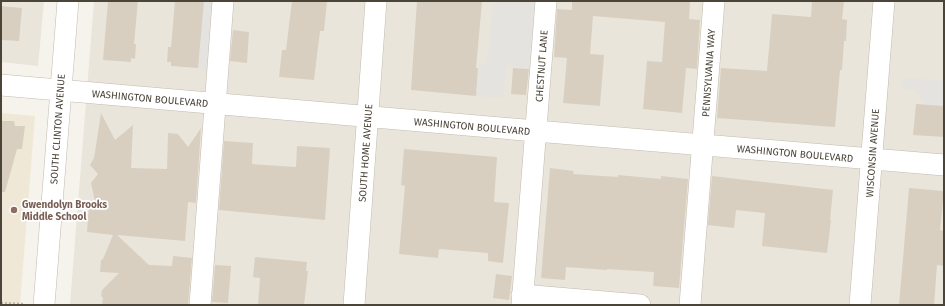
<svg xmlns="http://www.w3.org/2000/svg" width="945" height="306" viewBox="0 0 945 306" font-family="'Fira Sans',sans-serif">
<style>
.residential{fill:#eae5da}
.education{fill:#efe8d6}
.parking{fill:#e5e3e0}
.building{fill:#d8cfc1}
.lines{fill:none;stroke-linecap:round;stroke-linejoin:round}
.minor-casing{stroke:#c2bbae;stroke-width:22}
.path{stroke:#c4b79f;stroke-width:2.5;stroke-dasharray:2 2;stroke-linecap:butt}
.minor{stroke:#fff;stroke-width:21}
.education-dot{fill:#8d6e63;stroke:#fff;stroke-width:1.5}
.labels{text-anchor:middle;stroke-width:3.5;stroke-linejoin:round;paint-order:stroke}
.street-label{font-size:10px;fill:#4b4439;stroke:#fff}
.education-label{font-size:10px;font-weight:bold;fill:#785e54;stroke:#fff;text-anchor:start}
</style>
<rect width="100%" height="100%" fill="#f6f3ec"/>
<path class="residential" d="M 1,1 L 44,1 L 38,66 L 1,62 Z
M 94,1 L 944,1 L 944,305 L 70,305 Z"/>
<path class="education" d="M 1,113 L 35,116 L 20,305 L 1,305 Z"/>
<path class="parking" d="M 204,1 L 217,1 L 211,74 L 198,68 Z
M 493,1 L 540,1 L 534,68 L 506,66 L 503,98 L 476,96 L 479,64 L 487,64 Z
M 903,77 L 944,81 L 944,106 L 925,104 L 915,90 L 902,89 Z"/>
<path class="building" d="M 108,1 L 138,1 L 134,44 L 136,44 L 135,59 L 131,58 L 131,62 L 103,60 Z
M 175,1 L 204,1 L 198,68 L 171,66 L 171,62 L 167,62 L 168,47 L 171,47 Z
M 292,1 L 327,1 L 324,31 L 320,31 L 314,80 L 279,77 L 282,50 L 286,50 Z
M 417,1 L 482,2 L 476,68 L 478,68 L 476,96 L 411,90 Z
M 572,1 L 690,1 L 689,19 L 700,20 L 697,69 L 686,68 L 682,113 L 643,109 L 647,61 L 662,62 L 665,22 L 593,16 L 590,54 L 604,55 L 600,106 L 563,103 L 567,58 L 554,57 L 557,9 L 572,10 Z
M 812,1 L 844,1 L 842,19 L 847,20 L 846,41 L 844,41 L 842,70 L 840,70 L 835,127 L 717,118 L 721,68 L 767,71 L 772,14 L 811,17 Z
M 1,6 L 22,8 L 19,41 L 1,40 Z
M 233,30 L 249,32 L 247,63 L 230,61 Z
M 513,68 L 529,69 L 526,95 L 511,94 Z
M 916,104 L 944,106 L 944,137 L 913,135 Z
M 101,113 L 115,140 L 133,125 L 131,168 L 167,169 L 168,133 L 178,134 L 188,147 L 201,128 L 196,203 L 188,202 L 185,241 L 117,235 L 149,265 L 172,266 L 173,256 L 192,258 L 188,305 L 102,305 L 103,298 L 101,296 L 102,290 L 119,273 L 100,272 L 101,260 L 103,259 L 113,235 L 87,232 L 89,205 L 96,206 L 91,183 L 98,174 L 90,165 L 94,158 Z
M 1,121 L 14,121 L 15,126 L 25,126 L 22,149 L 17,149 L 5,192 L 1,192 Z
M 224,141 L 253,143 L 252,164 L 296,167 L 297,146 L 330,148 L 325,220 L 219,210 Z
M 404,149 L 497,157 L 494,202 L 509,203 L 503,263 L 488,261 L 488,253 L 439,249 L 438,258 L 399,254 L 405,186 L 401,185 Z
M 550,168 L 574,171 L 573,174 L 618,177 L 618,175 L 661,179 L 661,176 L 688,179 L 679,288 L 653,286 L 654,272 L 607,269 L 607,270 L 566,267 L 565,280 L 541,278 Z
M 712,176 L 833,190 L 830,220 L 831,220 L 827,253 L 762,246 L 765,213 L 736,210 L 734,228 L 708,225 Z
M 909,188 L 944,191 L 940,230 L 944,231 L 944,266 L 937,265 L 934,305 L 899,305 Z
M 255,257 L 307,262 L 306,271 L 308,271 L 304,305 L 258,305 L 260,278 L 253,277 Z
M 215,265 L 231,266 L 228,303 L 212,302 Z
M 496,274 L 512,276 L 509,300 L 493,298 Z"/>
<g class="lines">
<defs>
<path id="minor" d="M 1,85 L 536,131 L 944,165
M 522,295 L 640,305
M 44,305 L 68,1
M 200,305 L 223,1
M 354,305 L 376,1
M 522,305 L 546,1
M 690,305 L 714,1
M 860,305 L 884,1"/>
</defs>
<use href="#minor" class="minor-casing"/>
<path class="path" d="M 1,303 L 23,304"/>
<use href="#minor" class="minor"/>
</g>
<circle class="education-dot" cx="14" cy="210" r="4"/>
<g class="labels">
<g class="street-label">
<text transform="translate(541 66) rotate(-86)" y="4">CHESTNUT LANE</text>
<text transform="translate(708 73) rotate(-86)" y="4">PENNSYLVANIA WAY</text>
<text transform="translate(150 98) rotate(5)" y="4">WASHINGTON BOULEVARD</text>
<text transform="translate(472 126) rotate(5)" y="4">WASHINGTON BOULEVARD</text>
<text transform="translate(57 129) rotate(-86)" y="4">SOUTH CLINTON AVENUE</text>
<text transform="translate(365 153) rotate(-86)" y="4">SOUTH HOME AVENUE</text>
<text transform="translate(795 153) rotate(5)" y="4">WASHINGTON BOULEVARD</text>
<text transform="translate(872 153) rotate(-86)" y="4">WISCONSIN AVENUE</text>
</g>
<g class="education-label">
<text x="22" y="208">Gwendolyn Brooks<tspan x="22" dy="12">Middle School</tspan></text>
</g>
</g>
<rect width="945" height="306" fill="none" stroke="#4b4439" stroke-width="4"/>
</svg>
